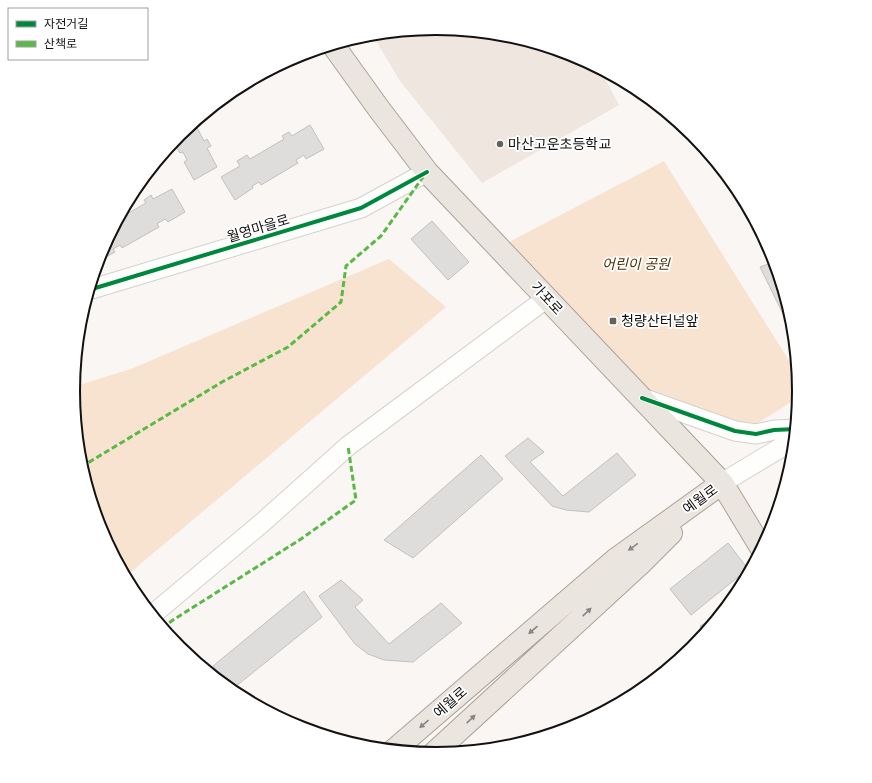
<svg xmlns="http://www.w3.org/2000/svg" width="872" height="783" viewBox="0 0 872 783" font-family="'Playfair Display','Noto Sans KR',serif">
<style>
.built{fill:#eee6df}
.green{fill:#f8e3d0}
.building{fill:#dedddc;stroke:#c1c1c1}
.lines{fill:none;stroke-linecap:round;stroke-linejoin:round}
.minor-casing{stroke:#d4d1cf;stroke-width:21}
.major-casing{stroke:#ada196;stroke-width:24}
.minor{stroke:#fefefd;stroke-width:19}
.major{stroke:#ebe5df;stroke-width:22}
.quiet{stroke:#58b947;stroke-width:3;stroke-dasharray:6 3;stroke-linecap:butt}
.cycleway-casing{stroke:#fff;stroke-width:6}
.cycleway{stroke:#00873e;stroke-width:4}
.oneway{fill:#8a8682}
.poi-dot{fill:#64625f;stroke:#fff;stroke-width:1.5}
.labels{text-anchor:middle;stroke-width:3.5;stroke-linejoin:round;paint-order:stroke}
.poi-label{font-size:14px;fill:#141210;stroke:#fff;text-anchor:start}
.street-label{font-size:14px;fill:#141210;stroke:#fff}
.park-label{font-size:14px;font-style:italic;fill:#542f04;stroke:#fff}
.rim{fill:none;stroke:#141210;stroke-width:2}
</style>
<rect width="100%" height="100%" fill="#f9f6f3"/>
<path class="built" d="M 436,28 L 507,35 L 575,56 L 600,69 L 619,105 L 482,183 L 400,81 L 372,34 Z"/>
<path class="green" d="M 664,161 L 798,375 L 799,397 L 752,427 L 671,414 L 509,242 Z
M 389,259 L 446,307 L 125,577 L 100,530 L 79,462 L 73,387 L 131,369 Z"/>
<path class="building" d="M 194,122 L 204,141 L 207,139 L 211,146 L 207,148 L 217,167 L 194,180 L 184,162 L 187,160 L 183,152 L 180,153 L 173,142 L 179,134 Z
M 310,125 L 324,149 L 306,159 L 304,155 L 296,160 L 298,163 L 261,185 L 259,182 L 252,186 L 253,188 L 235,200 L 221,177 L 240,166 L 237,161 L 247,155 L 250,159 L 284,139 L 282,136 L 289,132 L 292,136 Z
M 172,189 L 185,212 L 168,222 L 165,219 L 157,224 L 159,227 L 122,248 L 120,245 L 113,249 L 115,252 L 97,262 L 100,252 L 118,219 L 146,203 L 144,200 L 151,195 L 153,199 Z
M 432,221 L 469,262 L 448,280 L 411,239 Z
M 774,262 L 776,265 L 793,321 L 785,318 L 760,267 Z
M 528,438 L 544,452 L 530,462 L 563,496 L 617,453 L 636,475 L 589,512 L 566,510 L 552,506 L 505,456 Z
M 481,455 L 503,479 L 413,558 L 384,540 Z
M 728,543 L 748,569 L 691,615 L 670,589 Z
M 341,580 L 363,600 L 355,607 L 389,644 L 441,603 L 462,623 L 413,662 L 384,660 L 368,654 L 355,644 L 319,596 Z
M 304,591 L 322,617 L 235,687 L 213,666 Z
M 722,614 L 705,634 L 700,626 Z"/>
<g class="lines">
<defs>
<path id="minor" d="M 89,289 L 92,289 L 361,208 L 427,172
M 642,398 L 735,431 L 756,434 L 774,430 L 796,429
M 722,483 L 795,439
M 152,615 L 263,522 L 348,446 L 547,298"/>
<path id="major" d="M 333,45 L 379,109 L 427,172 L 722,483 L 762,549
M 393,751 L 615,560 L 722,483
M 432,755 L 640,564 L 671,533"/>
</defs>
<use href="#minor" class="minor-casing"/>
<use href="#major" class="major-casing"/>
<use href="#minor" class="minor"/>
<use href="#major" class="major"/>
<path class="quiet" d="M 81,467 L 222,382 L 288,347 L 341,302 L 346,266 L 381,236 L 423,177
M 162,628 L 173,620 L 301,539 L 356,500 L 348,446"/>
<defs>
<path id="cycleway" d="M 89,289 L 92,289 L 361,208 L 427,172
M 642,398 L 735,431 L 756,434 L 774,430 L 796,429"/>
</defs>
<use href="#cycleway" class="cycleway-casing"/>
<use href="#cycleway" class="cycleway"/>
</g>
<defs><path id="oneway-solid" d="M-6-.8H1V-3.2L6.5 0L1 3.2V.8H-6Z"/></defs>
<g class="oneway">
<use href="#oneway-solid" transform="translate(633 547) rotate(144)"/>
<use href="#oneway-solid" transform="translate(587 612) rotate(-43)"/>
<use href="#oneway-solid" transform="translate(533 630) rotate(139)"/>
<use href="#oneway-solid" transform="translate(471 719) rotate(-43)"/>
<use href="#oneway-solid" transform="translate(424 724) rotate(139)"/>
</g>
<g class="poi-dot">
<circle cx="500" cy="144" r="4"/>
<rect x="609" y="317" width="8" height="8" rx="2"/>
</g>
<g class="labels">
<g class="poi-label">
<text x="508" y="149">마산고운초등학교</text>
<text x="621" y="326">청량산터널앞</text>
</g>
<g class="street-label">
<text transform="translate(258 228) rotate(-17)" y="5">월영마을로</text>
<text transform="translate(547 298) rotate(47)" y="5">가포로</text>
<text transform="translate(700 499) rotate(-36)" y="5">예월로</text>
<text transform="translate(450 702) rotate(-41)" y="5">예월로</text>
</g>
<g class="park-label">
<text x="636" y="269">어린이 공원</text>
</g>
</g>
<path d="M0 0H872V783H0ZM80 391a356 356 0 1 1 712 0a356 356 0 1 1-712 0Z" fill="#fff" fill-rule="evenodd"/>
<path class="rim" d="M80 391a356 356 0 1 1 712 0a356 356 0 1 1-712 0Z"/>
<rect x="8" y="8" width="140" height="52" fill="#ffffff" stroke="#a1a09f"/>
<rect x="16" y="21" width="20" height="6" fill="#00873e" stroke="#a1a09f"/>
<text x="44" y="28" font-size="12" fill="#141210">자전거길</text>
<rect x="16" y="41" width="20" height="6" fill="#58b947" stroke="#a1a09f"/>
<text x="44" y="48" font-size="12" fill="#141210">산책로</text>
</svg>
